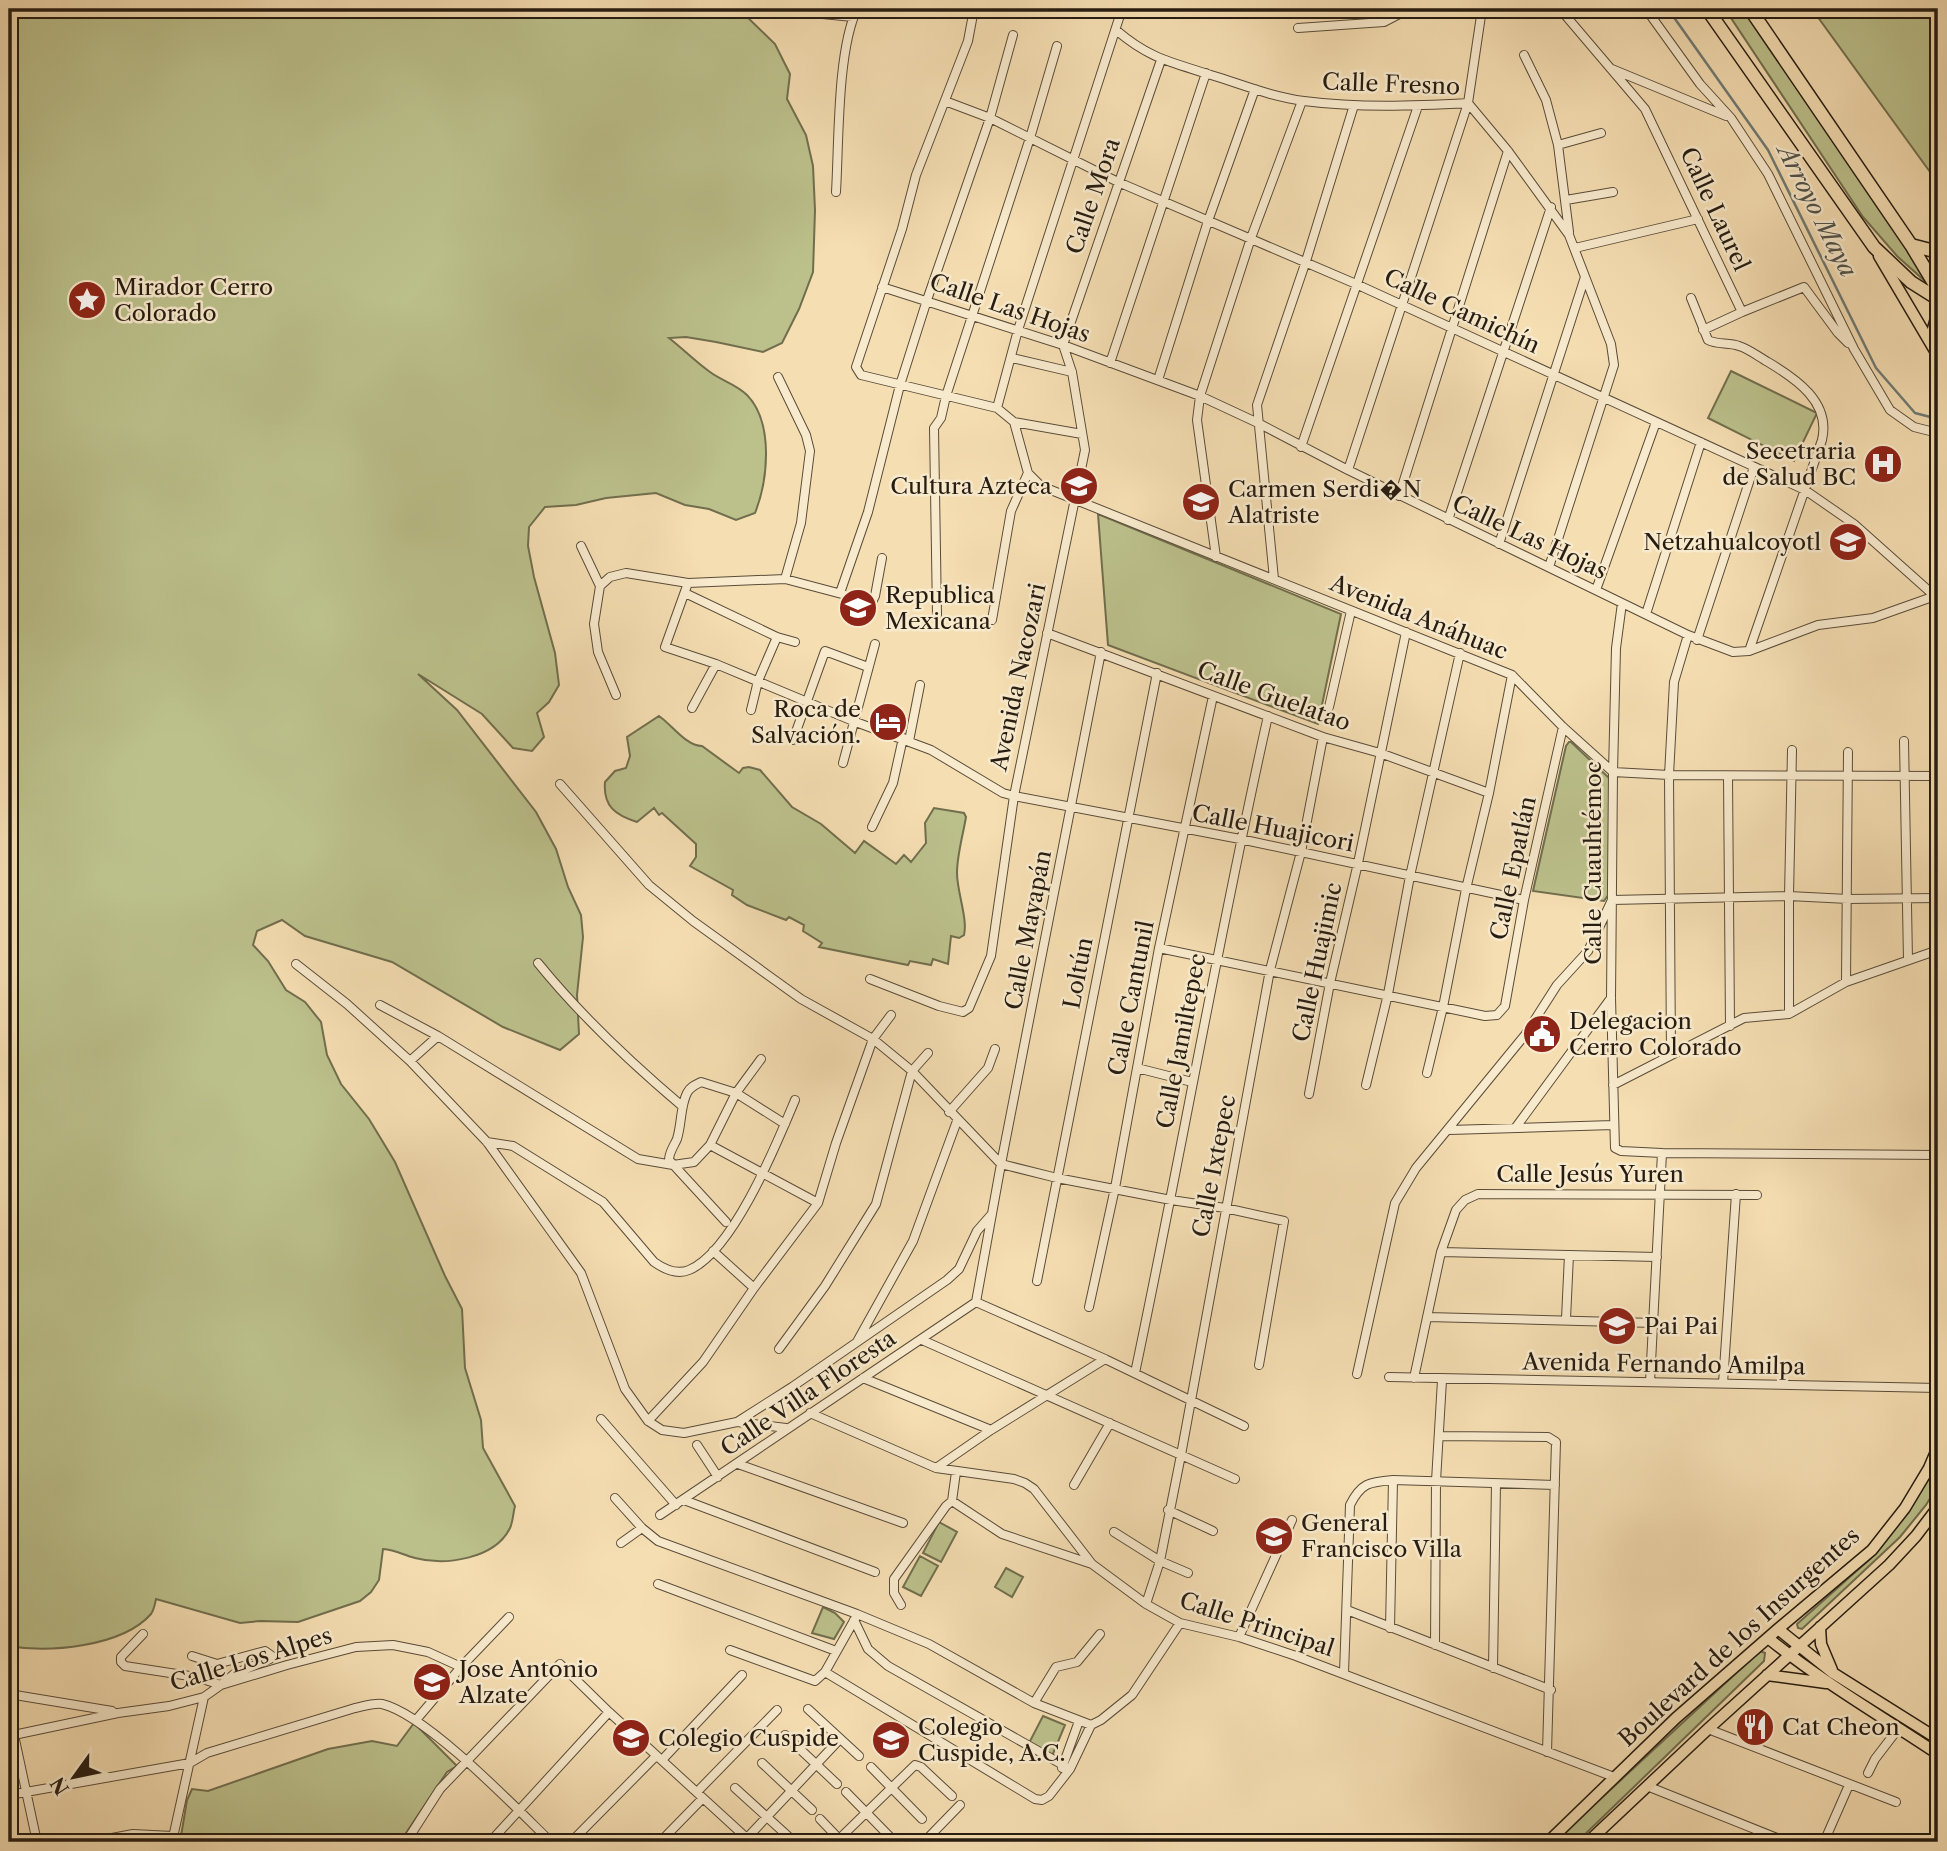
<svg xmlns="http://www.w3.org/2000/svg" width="1947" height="1851" viewBox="0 0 1947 1851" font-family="'Libre Caslon Text',serif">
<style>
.green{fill:#bcc18c;stroke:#716e4e;stroke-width:2}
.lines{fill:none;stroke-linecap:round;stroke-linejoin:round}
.stream{stroke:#6f7a75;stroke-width:2.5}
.minor-casing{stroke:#5a4c39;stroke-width:10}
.major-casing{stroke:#261c11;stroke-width:13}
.highway-casing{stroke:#261c11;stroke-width:15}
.minor{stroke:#f8eacd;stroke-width:8}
.major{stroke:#f5deb2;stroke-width:10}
.highway{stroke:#f5deb2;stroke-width:12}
.labels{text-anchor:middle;stroke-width:5;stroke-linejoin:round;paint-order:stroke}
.street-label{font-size:23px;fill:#261c11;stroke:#f8eacd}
.poi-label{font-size:23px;fill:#261c11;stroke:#f8eacd;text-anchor:start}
.water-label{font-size:24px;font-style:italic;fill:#51534b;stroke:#f8eacd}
</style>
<rect width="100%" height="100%" fill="#f5deb2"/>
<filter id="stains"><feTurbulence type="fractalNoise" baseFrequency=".00286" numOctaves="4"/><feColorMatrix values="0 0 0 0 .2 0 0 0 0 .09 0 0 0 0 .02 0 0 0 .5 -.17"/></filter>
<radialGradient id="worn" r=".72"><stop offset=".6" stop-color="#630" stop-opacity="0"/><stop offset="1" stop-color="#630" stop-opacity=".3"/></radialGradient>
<path class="green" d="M 9,9 L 742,9 L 741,11 L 775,44 L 790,74 L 787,99 L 806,135 L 813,166 L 815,210 L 813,272 L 799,309 L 782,343 L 763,352 L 716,342 L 686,337 L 669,338 C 683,349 696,362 710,372 C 722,381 736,384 747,395 C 774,423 768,480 755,513 L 736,520 L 709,509 L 685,505 L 656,493 L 606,498 L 576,505 L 545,507 L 529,527 L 528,546 L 534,577 L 555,653 L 559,685 L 549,702 L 537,713 L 544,737 L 532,751 L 513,748 L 482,714 L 418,674 L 457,710 L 536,812 L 556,849 L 568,887 L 581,915 L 583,937 L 577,995 L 579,1034 L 560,1050 L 503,1027 L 392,962 L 305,936 L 282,920 L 257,931 L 253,945 L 268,961 L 286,990 L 305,1002 L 321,1022 L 327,1055 L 341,1084 L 369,1119 L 395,1162 L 445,1276 L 462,1309 L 465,1368 L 481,1420 L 483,1448 L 515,1506 C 513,1513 513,1522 510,1528 C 495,1559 445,1566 415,1558 C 403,1555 396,1550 383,1549 L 379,1580 L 371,1592 L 360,1601 L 298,1622 L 260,1621 L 240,1623 L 156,1599 C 155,1604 154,1610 151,1614 C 122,1647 48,1653 9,1646 Z
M 1725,9 L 1743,9 L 1925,276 L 1926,282 L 1897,256 L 1863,217 Z
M 1812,9 L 1938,9 L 1938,183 Z
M 1731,371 L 1817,413 L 1794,461 L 1708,418 Z
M 1098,514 L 1341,614 L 1318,724 L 1108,645 Z
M 659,716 C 671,724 686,746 702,746 L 739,773 L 743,768 L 749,767 L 760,770 L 792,807 L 821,824 L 855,853 L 864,841 L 896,864 L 904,855 L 911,862 L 926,843 L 925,823 L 934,808 L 964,813 L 966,817 C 963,835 957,855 957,873 C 957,892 968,919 964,935 L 959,938 L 951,936 L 948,964 L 933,959 L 931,965 L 910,961 L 908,965 L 819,947 L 822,943 L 803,931 L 804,925 L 789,917 L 786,920 L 747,905 L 732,895 L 733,890 L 690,866 L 696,857 L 696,844 L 662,813 L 659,815 L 654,808 L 637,822 C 615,815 603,806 605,782 L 615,771 L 626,768 L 630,756 L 627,737 Z
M 1569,742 L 1571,742 L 1609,778 L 1609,894 L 1604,901 L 1533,891 L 1566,746 Z
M 1938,1458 L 1938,1485 L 1926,1505 L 1900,1537 L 1802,1629 L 1798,1628 L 1797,1624 L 1871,1558 Z
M 939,1522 L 957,1532 L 941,1562 L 923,1553 Z
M 920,1556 L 938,1566 L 921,1596 L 903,1587 Z
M 1006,1568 L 1023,1577 L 1012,1597 L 995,1587 Z
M 823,1607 L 835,1613 L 844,1622 L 834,1639 L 812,1633 Z
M 1760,1651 L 1765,1653 L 1764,1661 L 1577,1842 L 1554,1842 Z
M 1043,1716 L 1065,1725 L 1052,1756 L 1029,1743 Z
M 414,1723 L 457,1766 L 447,1772 L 400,1842 L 180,1842 L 187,1800 L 192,1789 L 208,1791 L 328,1749 L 372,1741 L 397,1746 Z"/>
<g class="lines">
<path class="stream" d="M 1668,9 L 1768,150 L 1876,368 L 1915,413 L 1938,419"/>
<defs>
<path id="minor" d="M 772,9 L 853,17
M 974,9 L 968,41 L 916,175 L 902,229 L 856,367 L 861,375 L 997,408 L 1014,422 L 1028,473 L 1041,486 L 1512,675 L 1563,727 L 1613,772 L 1669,775 L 1938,776
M 1560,9 L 1645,109 L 1742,312
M 1646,9 L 1700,84 L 1731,118 L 1768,174 L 1854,349 L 1890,410 L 1914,427 L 1938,433
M 1298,28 L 1384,22 L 1409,9
M 1116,30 C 1150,59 1171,62 1211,75 C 1241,84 1272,97 1304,101 C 1358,108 1414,106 1468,103
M 1524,55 L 1546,100 L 1558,145 L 1569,232
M 1612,69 L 1726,116
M 945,101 L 990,118 L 1118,182 L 1356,284 L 1805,490 L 1854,524 L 1938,599
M 1468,103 L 1508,151 L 1569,235 L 1611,344 L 1614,365 L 1549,567
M 1558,145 L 1601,133
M 836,192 C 839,143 837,51 857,9
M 1566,200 L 1613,192
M 1575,248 L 1698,219
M 882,287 L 1063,345 L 1200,396 L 1258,423 L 1348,470 L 1688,635 L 1733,652 L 1749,651 L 1818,625 L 1873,618 L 1935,596
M 1691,298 L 1708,340 C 1717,345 1729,342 1739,346 C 1749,349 1759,357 1768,362 C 1796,379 1831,402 1822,440 L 1749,651
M 1703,330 L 1742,312 L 1804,287 L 1838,333 L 1848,343
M 1012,358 L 1072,372
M 1110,363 L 1206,73
M 778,377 L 806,435 L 810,451 L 801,523 L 785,579
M 1158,380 L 1208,221 L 1255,89
M 997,408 L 1018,330 L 1122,9
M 1014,422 L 1082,434
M 1301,447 L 1418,106
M 1348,470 L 1468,103 L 1482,9
M 1399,496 L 1508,151
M 1448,520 L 1551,207
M 1499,544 L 1585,277
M 581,546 L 600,586
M 1216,557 L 1197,420 L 1200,396 L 1251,238 L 1302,101
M 1274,579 L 1257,405 L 1306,261 L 1354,105
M 688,583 L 665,647 L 716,664 L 853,721 L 931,750 L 1003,793 L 1014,796 L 1240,839 L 1524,900
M 1596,590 L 1656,422
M 685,593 L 777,637 L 795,642
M 840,593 L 868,512 L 900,385 L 927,300 L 990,118 L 1013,35
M 1622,603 L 1616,648 L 1613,772 L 1611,998 L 1615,1148 L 1621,1151 L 1662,1153 L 1938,1155
M 1646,614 L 1701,442
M 937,615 L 934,428 L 941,418 L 946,396 L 1030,138 L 1057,46
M 992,620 L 1011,511 L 1028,473
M 1047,633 L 1323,737 L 1380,753 L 1489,793
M 1697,640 L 1754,467
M 616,695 L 598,652 L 594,624 L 600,586 L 610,577 L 626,573 L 688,583 L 785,579 L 872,602 L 875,596 L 882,558
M 1329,707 L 1351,611
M 692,708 L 716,664
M 751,710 L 758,681 L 777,637
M 793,740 L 825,651 L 868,667
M 909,741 L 920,685
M 1904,741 L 1908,960
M 843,763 L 875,644
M 1728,776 L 1730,1026
M 560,784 L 649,885 L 693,921 L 801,999 L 873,1039 L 912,1071 L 1001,1164 L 1057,1178 L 1171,1200 L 1225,1208 L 1284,1221 L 1259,1365
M 872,827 L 893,783 L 903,738
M 1159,948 L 1485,1016 L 1497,1015 L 1505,1006 L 1524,900 L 1563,727
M 538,963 C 581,1016 630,1062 682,1106
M 296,964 L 347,1004 L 410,1061 L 487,1142 L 581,1273 L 625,1389 L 648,1421 L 662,1430 L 684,1433 L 737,1422 L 792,1387 L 947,1280 L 959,1269 L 977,1231 L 991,1215
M 870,979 L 939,1006 L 963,1012 L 969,1008 L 991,956 L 1014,796 L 1085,450 L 1072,372 L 1063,345 L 1161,60
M 1846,982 L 1848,752
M 380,1005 L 438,1036 L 638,1159 L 673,1165 L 694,1162 L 710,1145 L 736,1093 L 761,1059
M 1789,1014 L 1789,896 L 1792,750
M 1671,1055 L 1669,775 L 1674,682 L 1688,635
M 410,1061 L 438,1036
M 1137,1068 L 1192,1082
M 1427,1073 L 1443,1007 L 1466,889 L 1489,793 L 1512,675
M 1366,1085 L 1388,994 L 1410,876 L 1460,653
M 1613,1085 L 1744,1018 L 1789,1014 L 1846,982 L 1938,950
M 1309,1094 L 1330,983 L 1358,863 L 1406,632
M 949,1112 L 988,1068 L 995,1049
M 1516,1127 L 1611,998
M 1449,1130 L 1613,1125
M 487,1142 L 513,1146 L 603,1202 L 654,1262 C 664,1269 677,1275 689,1270 C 733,1252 777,1143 795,1100
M 710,1145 L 818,1203
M 726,1222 L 669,1160 C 669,1152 674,1146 677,1139 C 682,1123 680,1107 687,1093 C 690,1087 695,1085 701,1082 L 736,1093 L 785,1124
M 713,1251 L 754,1288
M 1441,1252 L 1657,1257
M 1037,1281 L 1157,673
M 976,1302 L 1001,1164 L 1101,652
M 976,1302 L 1105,1359 L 1244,1426
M 1089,1307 L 1115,1188 L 1159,948 L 1213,696
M 1427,1317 L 1654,1323
M 1566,1319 L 1569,1255
M 858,1340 L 913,1241 L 957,1121
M 922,1340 L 1235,1479
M 779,1349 L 825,1286 L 876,1204 L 912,1071 L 928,1053
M 1135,1373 C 1181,1155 1219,934 1268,716
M 1357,1374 L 1395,1203 L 1416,1168 L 1525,1035 L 1557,985 L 1588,951 L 1612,900 L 1789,896 L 1848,899 L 1938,898
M 1389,1377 L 1938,1388
M 863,1378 L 991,1430
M 1414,1378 L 1441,1252 L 1456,1210 L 1465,1200 L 1478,1194 L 1757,1195
M 1650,1382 L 1662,1153
M 1723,1383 L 1736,1194
M 810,1413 L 936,1468 L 1014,1479 L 1025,1483 L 1034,1489 L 1092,1564 L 1146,1604 L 1180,1623 L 1239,1637 L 1296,1656 L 1614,1777
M 601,1419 L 676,1505
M 648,1421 L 703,1362 L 754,1288 L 818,1203 L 836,1143 L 873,1039 L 891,1015
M 737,1422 L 786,1428
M 1439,1436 L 1548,1437 L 1556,1442 L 1547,1752
M 697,1445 L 718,1477
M 738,1464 L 903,1523
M 936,1468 L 991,1430 L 1105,1359
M 1074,1485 L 1110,1423
M 615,1498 L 642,1528 L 658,1541 L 857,1614 L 929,1644 L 1034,1703 L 1091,1725
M 684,1500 L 875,1572
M 952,1501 L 1002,1534 L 1092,1564
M 1168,1510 L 1213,1531
M 660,1515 L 976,1302
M 1114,1532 L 1160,1561 L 1188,1573
M 621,1543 L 642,1528
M 658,1584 L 836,1651
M 1146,1604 L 1160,1561 L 1181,1455 L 1270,970 L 1301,852 L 1323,737
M 901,1605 L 894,1593 L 894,1579 L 946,1506 L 952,1501 L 956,1472
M 1347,1610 L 1551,1690
M 854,1620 L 868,1649 L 888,1666 L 1070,1769
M 1390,1628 L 1393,1480
M 143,1634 L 121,1657 L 121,1662 L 125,1666 L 196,1677 L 221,1685
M 1239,1637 L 1292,1520
M 1435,1645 L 1436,1481 L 1442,1380
M 730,1650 L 815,1681 L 825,1672 L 856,1617
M 192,1656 L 217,1664 L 265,1651 L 272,1656 L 270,1659 L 234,1674 L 223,1683
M 1493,1668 L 1496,1484
M 825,1672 L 1035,1799 L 1042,1800 L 1049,1796 L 1070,1769 L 1091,1725 L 1101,1720 L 1132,1695 L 1180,1623
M 1344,1673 L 1350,1505 C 1361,1483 1369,1482 1393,1480 L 1555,1485
M 9,1694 L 112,1711
M 1034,1703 L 1056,1667 L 1077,1662 L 1100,1634
M 808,1709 L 859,1756
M 416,1720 L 461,1667 L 509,1617
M 1708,1729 L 1896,1802
M 14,1735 L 37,1842
M 785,1735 L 837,1784
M 9,1736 L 118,1713 L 169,1706 L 204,1697 L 221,1685 L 287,1665 L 356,1647 L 393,1645 L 428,1652 L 461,1667
M 662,1760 L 742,1675
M 762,1763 L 812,1810
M 871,1767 L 922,1819
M 1062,1768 L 1079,1721
M 1868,1773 L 1875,1759 L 1898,1729
M 1647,1786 L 1787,1842
M 735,1788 L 790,1838
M 697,1792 L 777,1710
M 846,1792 L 895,1842
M 9,1795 L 190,1763 L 207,1753 L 355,1708 C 364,1706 374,1703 382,1704 C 426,1714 516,1808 551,1842
M 820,1819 L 842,1842
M 747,1838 L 840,1739
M 91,1842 L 133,1834 L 172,1836
M 172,1842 L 204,1697
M 406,1842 L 440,1789 L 560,1664 L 609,1712 L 751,1842
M 490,1842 L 609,1712
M 571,1842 L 656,1756
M 660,1842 L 703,1798
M 836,1842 L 915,1765 L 921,1767 L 952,1796
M 924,1842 L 960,1805
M 1824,1842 L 1849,1785"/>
<path id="major" d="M 1879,256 L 1938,356
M 1935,346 L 1933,329 L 1938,311
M 1820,1627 L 1821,1644 L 1832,1670
M 1778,1629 L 1833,1673 L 1938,1739
M 1768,1638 C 1821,1681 1881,1716 1938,1754
M 1767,1675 L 1826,1683
M 1548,1842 L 1676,1718 L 1778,1629 L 1872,1550 L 1905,1508 L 1929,1468 L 1938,1447
M 1588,1842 L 1708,1729 L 1889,1565 L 1916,1536 L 1938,1507"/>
<path id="highway" d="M 1707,9 L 1874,247 L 1911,282 L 1938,299
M 1750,9 L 1911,245 L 1938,290
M 1911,245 L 1938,252"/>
</defs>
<use href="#minor" class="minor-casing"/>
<use href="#major" class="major-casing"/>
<use href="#highway" class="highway-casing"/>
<use href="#minor" class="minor"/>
<use href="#major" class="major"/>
<use href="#highway" class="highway"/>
</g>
<defs>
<symbol id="sight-disc" viewBox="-11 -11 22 22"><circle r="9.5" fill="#8f2418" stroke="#f8eacd"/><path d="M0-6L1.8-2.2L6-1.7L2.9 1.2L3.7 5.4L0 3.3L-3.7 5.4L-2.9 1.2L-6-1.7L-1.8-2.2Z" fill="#fff"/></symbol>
<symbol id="hospital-disc" viewBox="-11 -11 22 22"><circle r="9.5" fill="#8f2418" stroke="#f8eacd"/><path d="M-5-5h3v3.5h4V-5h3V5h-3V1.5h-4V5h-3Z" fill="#fff"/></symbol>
<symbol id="school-disc" viewBox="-11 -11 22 22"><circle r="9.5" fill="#8f2418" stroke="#f8eacd"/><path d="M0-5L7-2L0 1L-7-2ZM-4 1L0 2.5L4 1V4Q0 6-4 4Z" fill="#fff"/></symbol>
<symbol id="hotel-disc" viewBox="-11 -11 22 22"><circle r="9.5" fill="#8f2418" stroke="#f8eacd"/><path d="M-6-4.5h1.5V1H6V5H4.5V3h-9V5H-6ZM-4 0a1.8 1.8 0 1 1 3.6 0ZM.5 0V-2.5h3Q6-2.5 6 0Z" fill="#fff"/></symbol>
<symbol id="civic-disc" viewBox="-11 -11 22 22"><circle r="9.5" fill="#8f2418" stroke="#f8eacd"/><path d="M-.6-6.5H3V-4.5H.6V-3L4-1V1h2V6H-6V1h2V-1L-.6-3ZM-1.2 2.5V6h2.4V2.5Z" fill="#fff"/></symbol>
<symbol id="restaurant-disc" viewBox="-11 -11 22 22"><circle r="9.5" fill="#8f2418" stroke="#f8eacd"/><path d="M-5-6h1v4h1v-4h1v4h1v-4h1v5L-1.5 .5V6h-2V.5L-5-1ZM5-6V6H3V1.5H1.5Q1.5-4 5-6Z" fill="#fff"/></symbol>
</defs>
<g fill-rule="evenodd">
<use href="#sight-disc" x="65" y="278" width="44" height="44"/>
<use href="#hospital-disc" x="1861" y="442" width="44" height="44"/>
<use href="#school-disc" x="1057" y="464" width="44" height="44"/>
<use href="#school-disc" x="1179" y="480" width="44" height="44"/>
<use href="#school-disc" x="1826" y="520" width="44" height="44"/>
<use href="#school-disc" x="836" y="586" width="44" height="44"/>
<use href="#hotel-disc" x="866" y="700" width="44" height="44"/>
<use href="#civic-disc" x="1520" y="1012" width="44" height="44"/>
<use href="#school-disc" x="1595" y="1304" width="44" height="44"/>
<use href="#school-disc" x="1252" y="1514" width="44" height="44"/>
<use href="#school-disc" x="410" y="1660" width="44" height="44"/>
<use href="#restaurant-disc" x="1733" y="1705" width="44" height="44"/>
<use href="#school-disc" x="609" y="1716" width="44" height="44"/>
<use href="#school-disc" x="869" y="1718" width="44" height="44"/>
</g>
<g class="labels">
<g class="street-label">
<text transform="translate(1391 84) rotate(2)" y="8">Calle Fresno</text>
<text transform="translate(1093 196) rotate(-71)" y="8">Calle Mora</text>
<text transform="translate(1715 209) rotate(65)" y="8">Calle Laurel</text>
<text transform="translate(1010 308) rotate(19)" y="8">Calle Las Hojas</text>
<text transform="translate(1462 311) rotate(25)" y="8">Calle Camichín</text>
<text transform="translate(1530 537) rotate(25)" y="8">Calle Las Hojas</text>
<text transform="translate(1419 617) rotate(22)" y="8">Avenida Anáhuac</text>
<text transform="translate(1018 677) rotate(-78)" y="8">Avenida Nacozari</text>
<text transform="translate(1274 696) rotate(20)" y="8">Calle Guelatao</text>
<text transform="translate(1273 828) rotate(11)" y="8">Calle Huajicori</text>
<text transform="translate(1593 863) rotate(-90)" y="8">Calle Cuauhtémoc</text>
<text transform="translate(1513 868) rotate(-78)" y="8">Calle Epatlán</text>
<text transform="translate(1028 930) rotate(-79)" y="8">Calle Mayapán</text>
<text transform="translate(1317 962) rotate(-78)" y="8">Calle Huajimic</text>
<text transform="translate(1078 973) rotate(-79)" y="8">Loltún</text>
<text transform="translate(1131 998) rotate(-79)" y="8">Calle Cantunil</text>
<text transform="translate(1181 1041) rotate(-79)" y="8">Calle Jamiltepec</text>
<text transform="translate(1214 1166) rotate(-79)" y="8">Calle Ixtepec</text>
<text x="1590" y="1182">Calle Jesús Yuren</text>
<text transform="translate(1664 1364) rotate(1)" y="8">Avenida Fernando Amilpa</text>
<text transform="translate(808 1393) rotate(-34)" y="8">Calle Villa Floresta</text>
<text transform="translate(1257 1624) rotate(18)" y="8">Calle Principal</text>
<text transform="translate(1739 1637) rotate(-42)" y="8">Boulevard de los Insurgentes</text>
<text transform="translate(251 1659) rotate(-17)" y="8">Calle Los Alpes</text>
</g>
<g class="poi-label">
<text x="114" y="295">Mirador Cerro<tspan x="114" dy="26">Colorado</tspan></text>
<text x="1856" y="459" text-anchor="end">Secetraria<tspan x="1856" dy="26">de Salud BC</tspan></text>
<text x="1052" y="494" text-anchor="end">Cultura Azteca</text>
<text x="1228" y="497">Carmen Serdi�N<tspan x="1228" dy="26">Alatriste</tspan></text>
<text x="1821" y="550" text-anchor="end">Netzahualcoyotl</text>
<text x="885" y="603">Republica<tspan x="885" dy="26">Mexicana</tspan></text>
<text x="861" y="717" text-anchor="end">Roca de<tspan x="861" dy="26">Salvación.</tspan></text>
<text x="1569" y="1029">Delegacion<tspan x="1569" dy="26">Cerro Colorado</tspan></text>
<text x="1644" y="1334">Pai Pai</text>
<text x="1301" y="1531">General<tspan x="1301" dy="26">Francisco Villa</tspan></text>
<text x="459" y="1677">Jose Antonio<tspan x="459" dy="26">Alzate</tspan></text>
<text x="918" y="1735">Colegio<tspan x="918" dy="26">Cuspide, A.C.</tspan></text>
<text x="1782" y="1735">Cat Cheon</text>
<text x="658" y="1746">Colegio Cuspide</text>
</g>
<g class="water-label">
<text transform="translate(1817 211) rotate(63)" y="8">Arroyo Maya</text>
</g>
</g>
<rect width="1947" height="1851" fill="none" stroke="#f5deb2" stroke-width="35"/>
<rect x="10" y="10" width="1926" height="1830" fill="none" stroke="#261c11" stroke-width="3.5"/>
<rect x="18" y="18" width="1912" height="1816" fill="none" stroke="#261c11" stroke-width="2"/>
<g transform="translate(74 1777) rotate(237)" stroke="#f8eacd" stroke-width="5" paint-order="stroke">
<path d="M0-5L12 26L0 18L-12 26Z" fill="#261c11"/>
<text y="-10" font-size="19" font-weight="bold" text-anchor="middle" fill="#261c11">N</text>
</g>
<rect width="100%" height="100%" filter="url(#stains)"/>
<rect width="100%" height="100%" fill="url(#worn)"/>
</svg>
